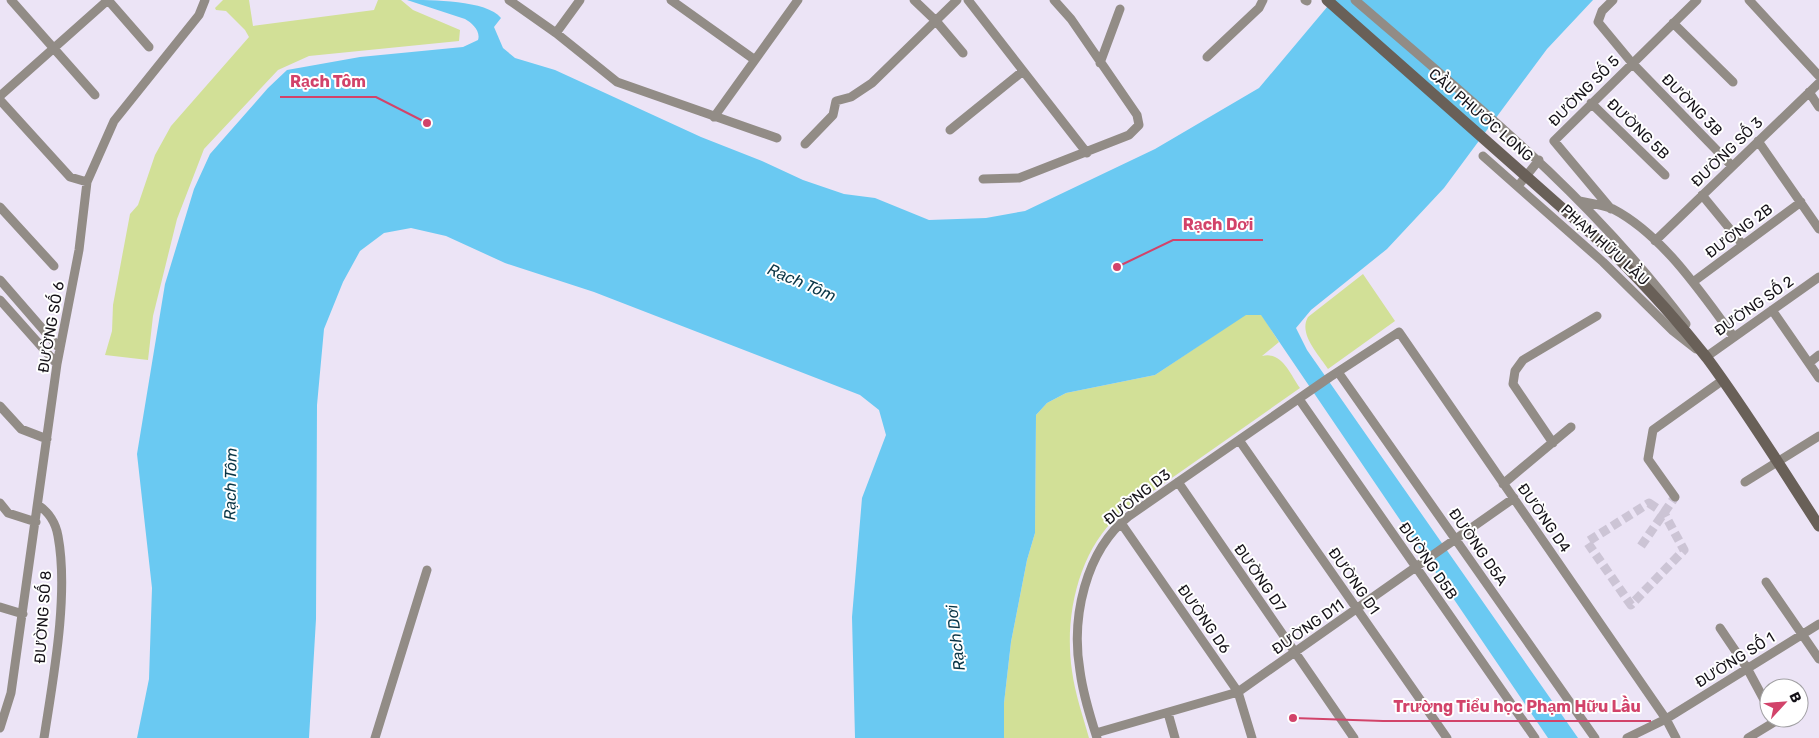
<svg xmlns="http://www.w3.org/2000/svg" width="1819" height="738" viewBox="0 0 1819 738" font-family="Rubik,sans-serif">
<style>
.green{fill:#d2e097}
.water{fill:#6ac9f2}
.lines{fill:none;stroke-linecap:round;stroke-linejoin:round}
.street-tunnel{stroke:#ccc4d5;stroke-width:9;stroke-dasharray:9 4.5;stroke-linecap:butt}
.street{stroke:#928c86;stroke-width:9}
.secondary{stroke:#696058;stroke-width:11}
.secondary-bridge{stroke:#696058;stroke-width:11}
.labels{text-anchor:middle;stroke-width:4;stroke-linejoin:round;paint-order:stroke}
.street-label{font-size:15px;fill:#151218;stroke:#fff}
.water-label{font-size:16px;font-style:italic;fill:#093546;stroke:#fff}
.leader{fill:none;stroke:#d2436a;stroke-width:2}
.callout-dot{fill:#d2436a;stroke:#fff;stroke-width:2}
.callout-label{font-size:16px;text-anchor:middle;font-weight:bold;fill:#d2436a;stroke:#fff;stroke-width:4;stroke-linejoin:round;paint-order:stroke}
</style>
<rect width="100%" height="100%" fill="#ece4f6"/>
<path class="green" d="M 223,0 L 249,0 L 253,26 L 374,10 L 378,0 L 401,0 L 413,10 L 460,30 L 459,41 L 309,56 L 278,70 L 204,149 L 177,219 L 153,316 L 148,360 L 105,355 L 112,331 L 113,305 L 130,214 L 138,205 L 155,155 L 171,126 L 249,37 L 245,30 L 226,11 L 216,10 L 215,8 Z
M 1363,274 L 1395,321 L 1328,369 C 1319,355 1298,334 1308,317 Z
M 1246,314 L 1261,314 L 1279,342 L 1262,356 C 1282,351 1290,374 1300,388 L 1119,515 C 1078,551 1064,618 1072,671 C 1075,694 1083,716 1089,738 L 1004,738 L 1004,703 L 1011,642 L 1027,560 L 1035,533 L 1036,415 L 1047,403 L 1066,393 L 1155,375 Z"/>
<path class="water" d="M 407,0 C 431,0 487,0 501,18 L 494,27 L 503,48 L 515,58 L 555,70 L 701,137 L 762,161 L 803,180 L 844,194 L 875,198 L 929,220 L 986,218 L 1025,211 L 1155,149 L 1259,88 L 1333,0 L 1593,0 L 1547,49 L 1444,188 L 1387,249 L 1311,310 L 1296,328 L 1307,350 L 1578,738 L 1548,738 L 1261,315 L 1246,315 L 1155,375 L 1066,393 L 1047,403 L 1036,415 L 1035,533 L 1027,560 L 1011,642 L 1004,703 L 1004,738 L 855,738 L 852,617 L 862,498 L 886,435 L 879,410 L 860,395 L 594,292 L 505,263 L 446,236 L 411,228 L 384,233 L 360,251 L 343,282 L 324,329 L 317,405 L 316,619 L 309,738 L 137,738 L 149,679 L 152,588 L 137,454 L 165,284 L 194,189 L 210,154 L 268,88 L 287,70 L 360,57 L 463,47 L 478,40 C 481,31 472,23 465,19 Z"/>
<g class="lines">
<path class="street-tunnel" d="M 1649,503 L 1664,513 L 1684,550 L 1631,605 L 1587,542 Z
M 1641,546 L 1675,497"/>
<path class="street" d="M 11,0 L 95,95
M 108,0 L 149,47
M 509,0 L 556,33 L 617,82 L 777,138
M 671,0 L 755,60
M 914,0 L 936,21 L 963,53
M 968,0 L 1087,153
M 1305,0 L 1307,1
M 1355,0 C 1472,101 1593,199 1686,324
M 1613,0 L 1602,11 L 1598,22 L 1632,63 L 1732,166
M 1749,0 L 1819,76
M 1673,23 L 1733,82
M 556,33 L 580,0
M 1207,57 L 1259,8 L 1263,0
M 1100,63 L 1120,9
M 1809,92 L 1819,107
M 0,96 L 108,0
M 0,100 L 70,177 L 87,182
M 1591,103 L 1665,175
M 714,117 L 798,0
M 950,130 L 1023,71
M 1758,141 L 1819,229
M 805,144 L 833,115 L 836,101 L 851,97 L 872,83 L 957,0
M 1483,156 L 1603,262 L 1673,331 L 1696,349
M 983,179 L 1019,178 L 1129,135 L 1139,125 L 1137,115 L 1071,19 L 1054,0
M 1518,186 L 1539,160
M 1702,195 L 1743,245
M 1579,201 C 1590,203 1603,205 1613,209 C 1663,235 1701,293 1734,337
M 0,207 L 54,266
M 1611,209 L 1554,141 L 1697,0
M 1655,241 L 1819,83
M 0,280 L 60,349
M 1693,282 L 1801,202
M 0,300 L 57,364
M 1772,310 L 1819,378
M 1706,357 L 1819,277
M 1809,363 L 1819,355
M 1338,372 L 1595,738
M 1299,399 L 1535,738
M 0,406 L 21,429 L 47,439
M 1239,440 L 1447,738
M 1553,443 L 1513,384 L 1515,371 L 1523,360 L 1597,316
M 1178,482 L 1354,738
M 1745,482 L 1819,436
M 1503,484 L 1571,427
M 1675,497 L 1648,459 L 1653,430 L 1723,380
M 0,503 L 8,513 L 36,522
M 38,505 C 49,512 56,524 58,536 C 69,595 53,679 44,738
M 1121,523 L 1238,692 L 1252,738
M 1766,582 L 1819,659
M 0,607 L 23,614
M 1720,628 L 1747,668 L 1769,709
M 1168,713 L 1175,738
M 0,728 L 11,693 L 57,364 L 79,250 L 87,182 L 114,121 L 199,15 L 205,0
M 1096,733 L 1238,692 L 1514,498
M 375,738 L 427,570
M 1097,738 C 1090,716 1083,694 1080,671 C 1071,618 1085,551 1129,516 L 1330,377 L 1399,332 L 1666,719 L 1676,738
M 1627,738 L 1666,719 L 1819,624
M 1748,738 L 1776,721 L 1774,718"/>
<path class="secondary" d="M 1613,253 C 1646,286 1678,321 1707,358 C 1747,412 1782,469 1819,526"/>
<path class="secondary-bridge" d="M 1327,0 L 1613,253"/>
</g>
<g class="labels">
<g class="street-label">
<text transform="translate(1584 91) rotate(-45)" y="5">ĐƯỜNG SỐ 5</text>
<text transform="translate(1692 105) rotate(46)" y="5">ĐƯỜNG 3B</text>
<text transform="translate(1481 115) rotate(41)" y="5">CẦU PHƯỚC LONG</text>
<text transform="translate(1638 129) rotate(44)" y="5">ĐƯỜNG 5B</text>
<text transform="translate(1727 152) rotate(-44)" y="5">ĐƯỜNG SỐ 3</text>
<text transform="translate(1739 231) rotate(-37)" y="5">ĐƯỜNG 2B</text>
<text transform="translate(1605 245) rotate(42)" y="5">PHẠM HỮU LẦU</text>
<text transform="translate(1754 306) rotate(-35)" y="5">ĐƯỜNG SỐ 2</text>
<text transform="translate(51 327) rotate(-80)" y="5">ĐƯỜNG SỐ 6</text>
<text transform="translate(1137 497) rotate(-38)" y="5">ĐƯỜNG D3</text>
<text transform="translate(1544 518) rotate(55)" y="5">ĐƯỜNG D4</text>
<text transform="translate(1478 547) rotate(55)" y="5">ĐƯỜNG D5A</text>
<text transform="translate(1428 561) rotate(55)" y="5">ĐƯỜNG D5B</text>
<text transform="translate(1260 578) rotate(55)" y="5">ĐƯỜNG D7</text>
<text transform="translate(1354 581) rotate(55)" y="5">ĐƯỜNG D1</text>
<text transform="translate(43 617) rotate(-86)" y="5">ĐƯỜNG SỐ 8</text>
<text transform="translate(1204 619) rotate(55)" y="5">ĐƯỜNG D6</text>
<text transform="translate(1308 627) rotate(-35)" y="5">ĐƯỜNG D11</text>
<text transform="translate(1735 660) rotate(-32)" y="5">ĐƯỜNG SỐ 1</text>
</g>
<g class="water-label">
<text transform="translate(802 282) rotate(23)" y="6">Rạch Tôm</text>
<text transform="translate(230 484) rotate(-89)" y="6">Rạch Tôm</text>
<text transform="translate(955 638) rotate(-97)" y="6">Rạch Dơi</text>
</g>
</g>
<path class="leader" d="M427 123L376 97H280M1117 267L1173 240H1263M1293 718L1383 721H1651"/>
<g class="callout-dot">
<circle cx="427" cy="123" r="5"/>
<circle cx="1117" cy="267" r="5"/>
<circle cx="1293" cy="718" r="5"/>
</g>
<g class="callout-label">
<text x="328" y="87">Rạch Tôm</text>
<text x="1218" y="230">Rạch Dơi</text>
<text x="1517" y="712">Trường Tiểu học Phạm Hữu Lầu</text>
</g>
<g transform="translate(1784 703) rotate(64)"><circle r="24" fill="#ffffff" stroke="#a1a0a3"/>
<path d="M0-4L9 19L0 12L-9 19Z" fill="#d2436a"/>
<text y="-8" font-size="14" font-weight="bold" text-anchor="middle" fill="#151218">B</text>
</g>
</svg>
